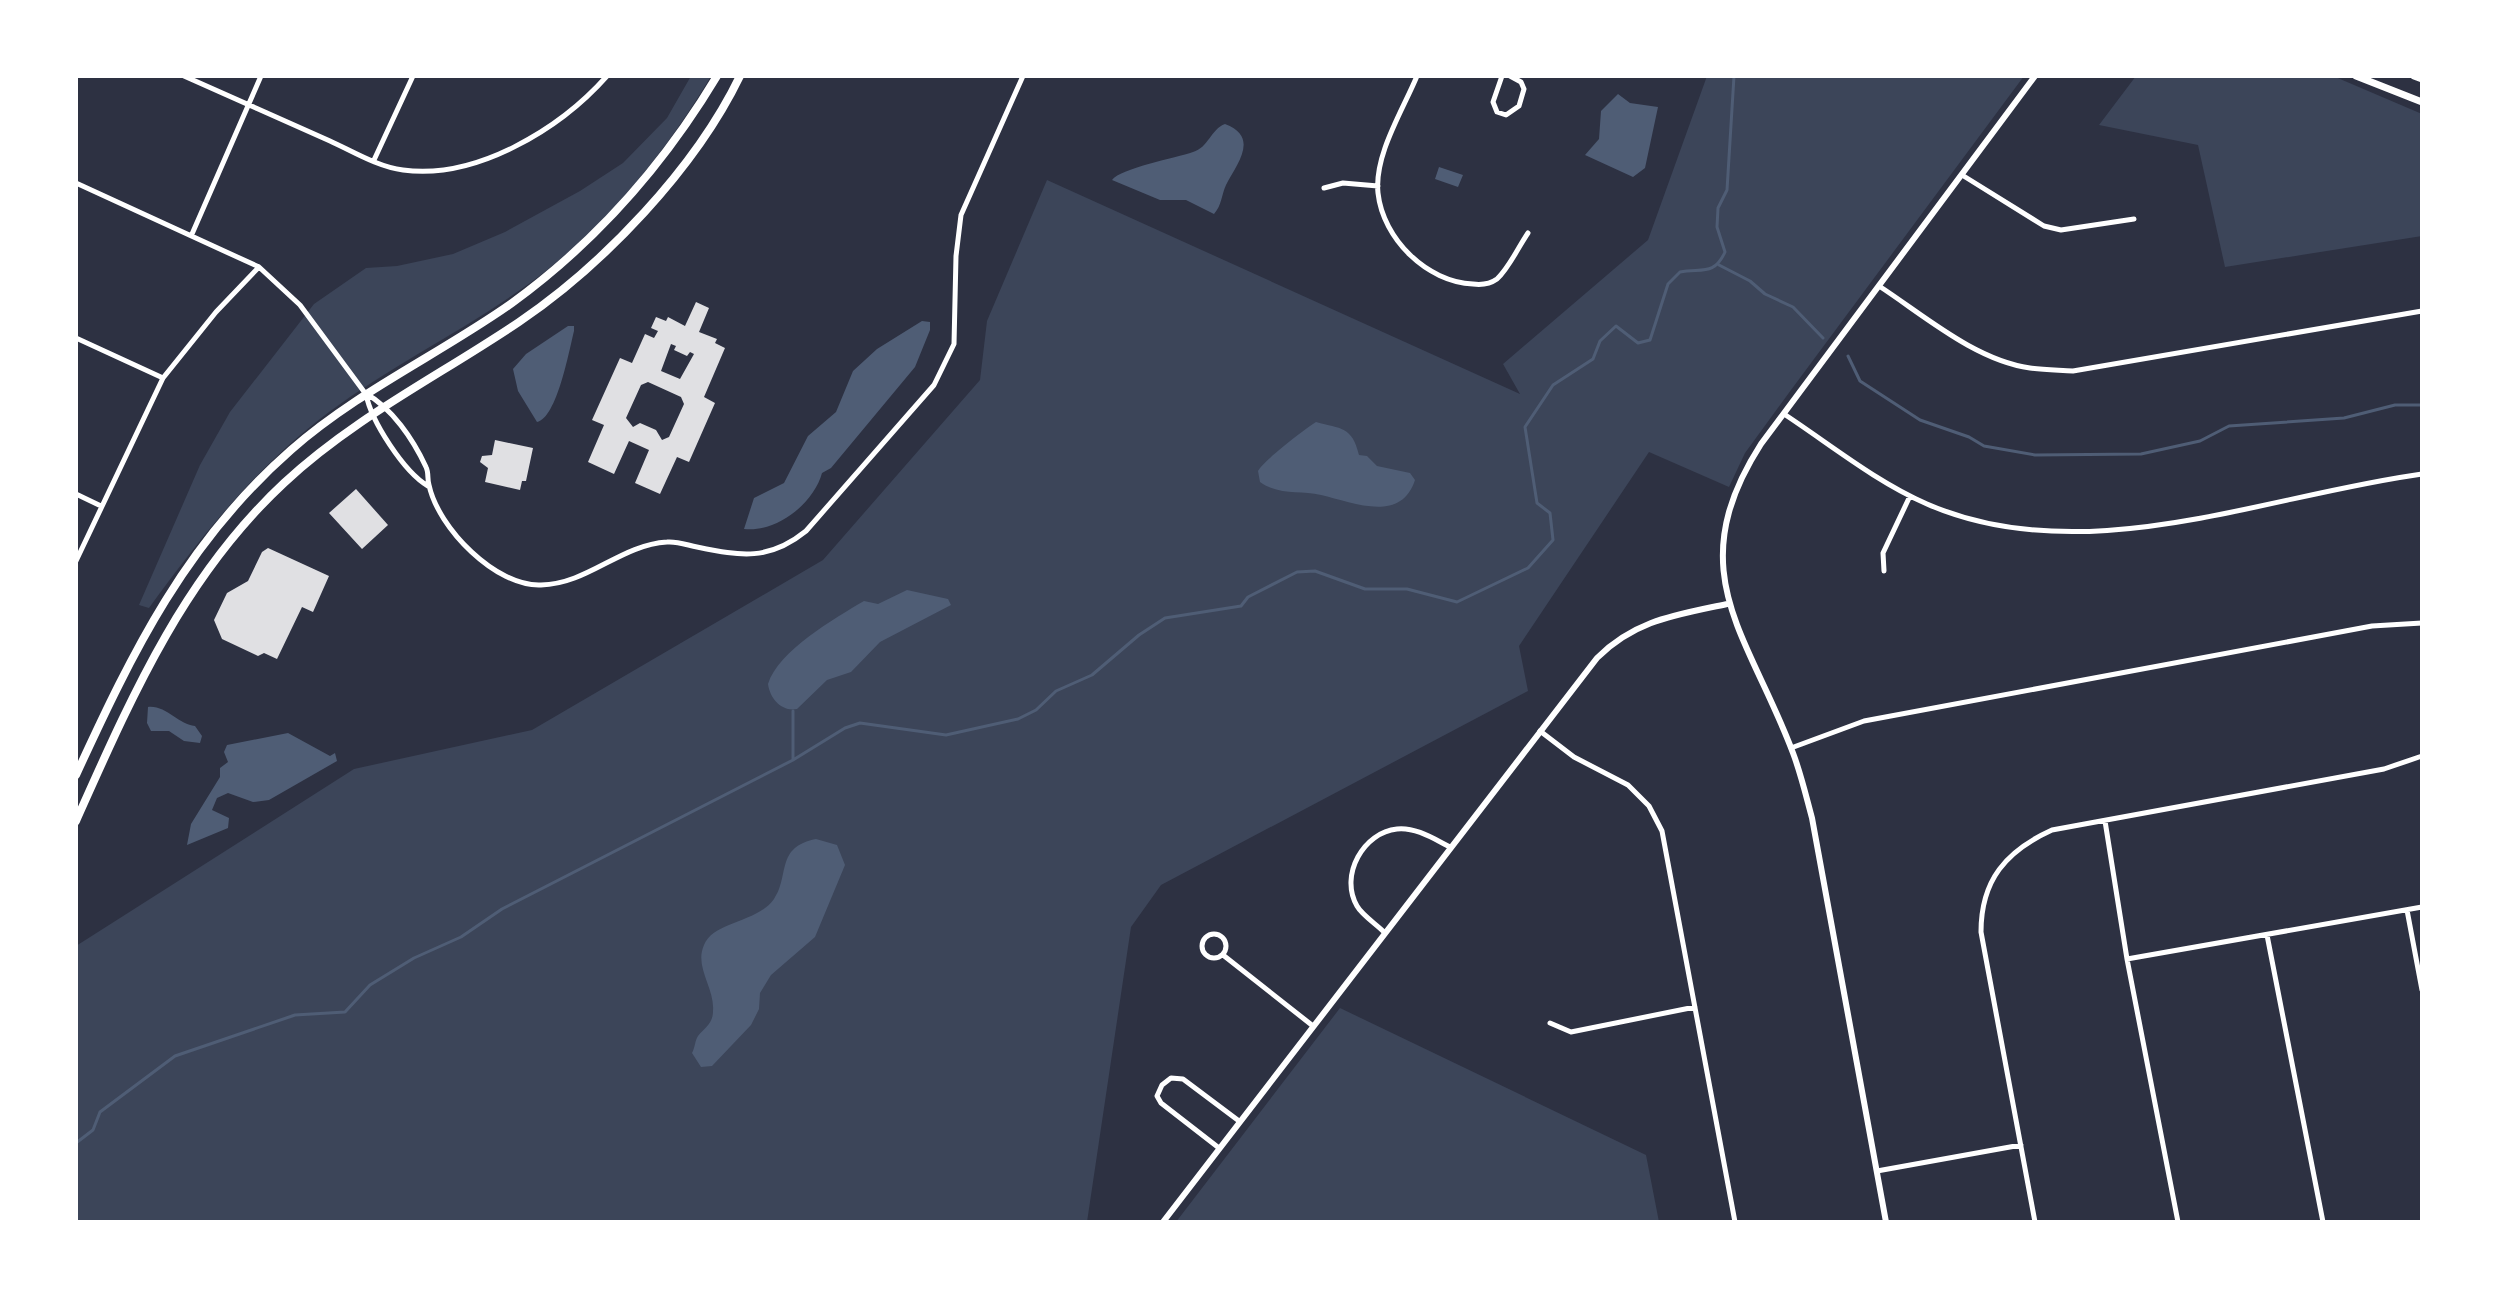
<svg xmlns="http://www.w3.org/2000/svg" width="2498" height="1298" viewBox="0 0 2498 1298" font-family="Jost,sans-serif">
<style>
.green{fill:#3c4559}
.water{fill:#4f5d75}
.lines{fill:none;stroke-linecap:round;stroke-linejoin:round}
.stream{stroke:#4f5d75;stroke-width:3}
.building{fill:#e0e0e3;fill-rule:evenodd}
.minor{stroke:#fff;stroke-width:5}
.tertiary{stroke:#fff;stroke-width:6}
.secondary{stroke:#fff;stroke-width:7}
.primary{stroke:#fff;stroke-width:8}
</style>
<rect width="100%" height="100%" fill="#2d3142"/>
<path class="green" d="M 691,76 L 711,76 C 669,147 616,213 552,266 C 483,322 400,359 329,412 C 257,466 202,535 149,608 L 139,605 L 200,465 L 230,412 L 314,304 L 366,268 L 397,266 L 453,254 L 505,232 L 580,191 L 623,163 L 667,118 Z
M 1707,76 L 2024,76 L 1791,390 L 1745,453 L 1729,487 L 1649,452 L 1519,646 L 1528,691 L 1161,885 L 1131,927 L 1087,1222 L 76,1222 L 76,946 L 354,769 L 532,730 L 823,560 L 980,380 L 987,321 L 1047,180 L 1520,394 L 1503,364 L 1648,240 Z
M 2136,76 L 2333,76 L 2422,114 L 2422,236 L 2225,267 L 2198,145 L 2099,125 Z
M 1340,1008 L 1646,1155 L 1659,1222 L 1176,1222 Z"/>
<path class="water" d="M 1618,94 L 1630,103 L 1658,107 L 1645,168 L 1633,177 L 1585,155 L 1599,139 L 1601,111 Z
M 1225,124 C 1260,137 1237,164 1226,185 C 1221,196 1222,205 1214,214 L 1186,200 L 1160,200 L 1112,180 C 1121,168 1176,158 1193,152 C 1208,148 1211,129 1225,124 Z
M 1439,167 L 1463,175 L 1458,187 L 1435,179 Z
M 922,321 L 930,322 L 930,330 L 915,367 L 831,468 L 822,473 C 814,503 777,533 744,529 L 754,498 L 784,483 L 808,436 L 836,412 L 853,371 L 877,349 Z
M 568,326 L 574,326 L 574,331 C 569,351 557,418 537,422 L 518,391 L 513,369 L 526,354 Z
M 1316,422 C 1341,429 1352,426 1359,455 L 1367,456 L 1377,466 L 1410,473 L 1415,480 C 1401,524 1352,502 1321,495 C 1300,490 1280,496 1260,482 L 1258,471 C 1262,462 1306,428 1316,422 Z
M 907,590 L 948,599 L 951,605 L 880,642 L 851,672 L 827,680 L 797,709 C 782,712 770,699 768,684 C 778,651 835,618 864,601 L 878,604 Z
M 148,707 C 166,705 179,725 195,726 L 202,736 L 200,743 L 184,741 L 169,731 L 151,731 L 147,723 Z
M 288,733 L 330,756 L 335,753 L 337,761 L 269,800 L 253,802 L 228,793 L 217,798 L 212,810 L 229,818 L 228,828 L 187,845 L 191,824 L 220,777 L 220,768 L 228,762 L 224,752 L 227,745 Z
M 816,839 L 837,845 L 845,865 L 815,937 L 771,975 L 760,993 L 759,1009 L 751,1025 L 712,1066 L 701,1067 L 692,1053 C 695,1048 695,1040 698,1036 C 705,1027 713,1024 713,1011 C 715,988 694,967 704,945 C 714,921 757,923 774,899 C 790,876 775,847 816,839 Z"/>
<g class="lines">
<path class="stream" d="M 1719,265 L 1750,281 L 1765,294 L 1793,307 L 1823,338
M 1848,356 L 1860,381 L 1920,420 L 1969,437 L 1984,446 L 2035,455 L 2141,454 L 2200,441 L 2229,426 L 2344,418 L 2395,405 L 2422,405
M 793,711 L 793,760
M 76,1143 L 93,1130 L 100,1112 L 175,1056 L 295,1015 L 345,1012 L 370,985 L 414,958 L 461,937 L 502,909 L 793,760 L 845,728 L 860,723 L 946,735 L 1018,719 L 1036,710 L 1056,691 L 1092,675 L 1139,635 L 1165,618 L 1241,606 L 1248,597 L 1297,572 L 1315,571 L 1365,589 L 1407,589 L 1457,602 L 1528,568 L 1553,540 L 1550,513 L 1537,503 L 1525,427 L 1553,385 L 1593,359 L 1600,341 L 1616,326 L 1638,343 L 1650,340 L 1668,284 L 1680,272 C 1702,268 1714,276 1725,252 L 1717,227 L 1718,208 L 1727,190 L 1734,76"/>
</g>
<path class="building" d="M 696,302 L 709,308 L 699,332 L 717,339 L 715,343 L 725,348 L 704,397 L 715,403 L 689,462 L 677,457 L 660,494 L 635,483 L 649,450 L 629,441 L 614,474 L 588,462 L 604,425 L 592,420 L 620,358 L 632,363 L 645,334 L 654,338 L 658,331 L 651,328 L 656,317 L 666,321 L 668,317 L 685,326 ZM 671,344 L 676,346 L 674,350 L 687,356 L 690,352 L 694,354 L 680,379 L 661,371 ZM 648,382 L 681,397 L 684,404 L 669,437 L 662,440 L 656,430 L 640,423 L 633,427 L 626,418 L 641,385 Z
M 495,440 L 533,448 L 526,481 L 522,481 L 520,490 L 485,482 L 488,468 L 480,462 L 482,456 L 492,455 Z
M 356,489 L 388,525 L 362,549 L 329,513 Z
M 268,548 L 329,576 L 313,612 L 302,607 L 277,659 L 264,653 L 258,656 L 222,639 L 214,620 L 227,593 L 248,581 L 262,552 Z"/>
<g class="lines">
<path class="minor" d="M 184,76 C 233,98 281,119 330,141 C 352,151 378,167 403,170 C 476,180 560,129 607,76
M 1417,76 C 1403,110 1374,155 1378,193 C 1383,239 1427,282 1473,284 C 1481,285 1490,284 1497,279 C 1509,268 1519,246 1528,233
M 1502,76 L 1493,102 L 1497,112 L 1506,115 L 1519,106 L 1524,89 L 1521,82 L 1510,76
M 374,160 L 413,76
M 1962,175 L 2044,226 L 2061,230 L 2134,219
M 76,183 L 259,267 L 300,305 L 365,393 C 392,408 413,439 426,467 C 429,473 427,479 429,485 C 438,528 496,587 541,585 C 588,584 620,545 667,542 C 677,541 687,545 697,547 C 741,556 769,561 806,531 L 934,385 L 954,344 L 956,256 L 961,215 L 1023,76
M 1324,188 L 1343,183 L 1378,186
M 192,234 L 261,76
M 1879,286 C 1925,316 1975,360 2030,368 C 2044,370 2059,370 2073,371 L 2422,311
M 76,338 L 163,378
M 366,394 C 371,421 404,472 428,486
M 1784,414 C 1831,445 1875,481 1927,504 C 2083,572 2263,496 2422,474
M 76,494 L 101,506
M 76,561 L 163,378 L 216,312 L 259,267
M 1884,571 L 1883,553 L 1910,496
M 1540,731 L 1574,757 L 1628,785 L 1649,806 L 1662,831 L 1735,1222
M 1791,748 L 1864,721 L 2372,626 L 2422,623
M 2105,821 L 2127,959 L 2178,1222
M 2407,910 L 2422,990
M 1384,932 C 1376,924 1362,915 1357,906 C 1339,875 1364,832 1397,829 C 1416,827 1434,839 1450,847
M1202 946a12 12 0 1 1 24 0a12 12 0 1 1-24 0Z
M 2267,935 L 2323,1222
M 1223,955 L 1313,1026
M 2127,959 L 2422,907
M 1550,1023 L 1571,1032 L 1695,1007
M 1219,1148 L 1161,1103 L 1157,1096 L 1162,1085 L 1171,1078 L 1183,1079 L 1239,1121
M 1877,1171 L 2021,1145
M 2035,1222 L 1981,932 C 1981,880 2006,851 2052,830 L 2384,769 L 2422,756"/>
<path class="tertiary" d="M 1163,1222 L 1597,658 C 1635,620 1676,615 1727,604
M 1886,1222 L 1812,818 C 1806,796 1801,774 1793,753 C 1748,633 1679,572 1761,444 L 2035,76"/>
<path class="secondary" d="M 2356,76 L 2422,102
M 2414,76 L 2422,79"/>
<path class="primary" d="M 76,775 C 133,651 186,542 291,450 C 358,391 440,354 512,303 C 597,241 663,166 717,76
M 76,821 C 131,698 183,577 284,483 C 355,417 439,376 519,322 C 603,265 695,169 740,76"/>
</g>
<rect width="2498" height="1298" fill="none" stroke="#ffffff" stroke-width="156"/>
</svg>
